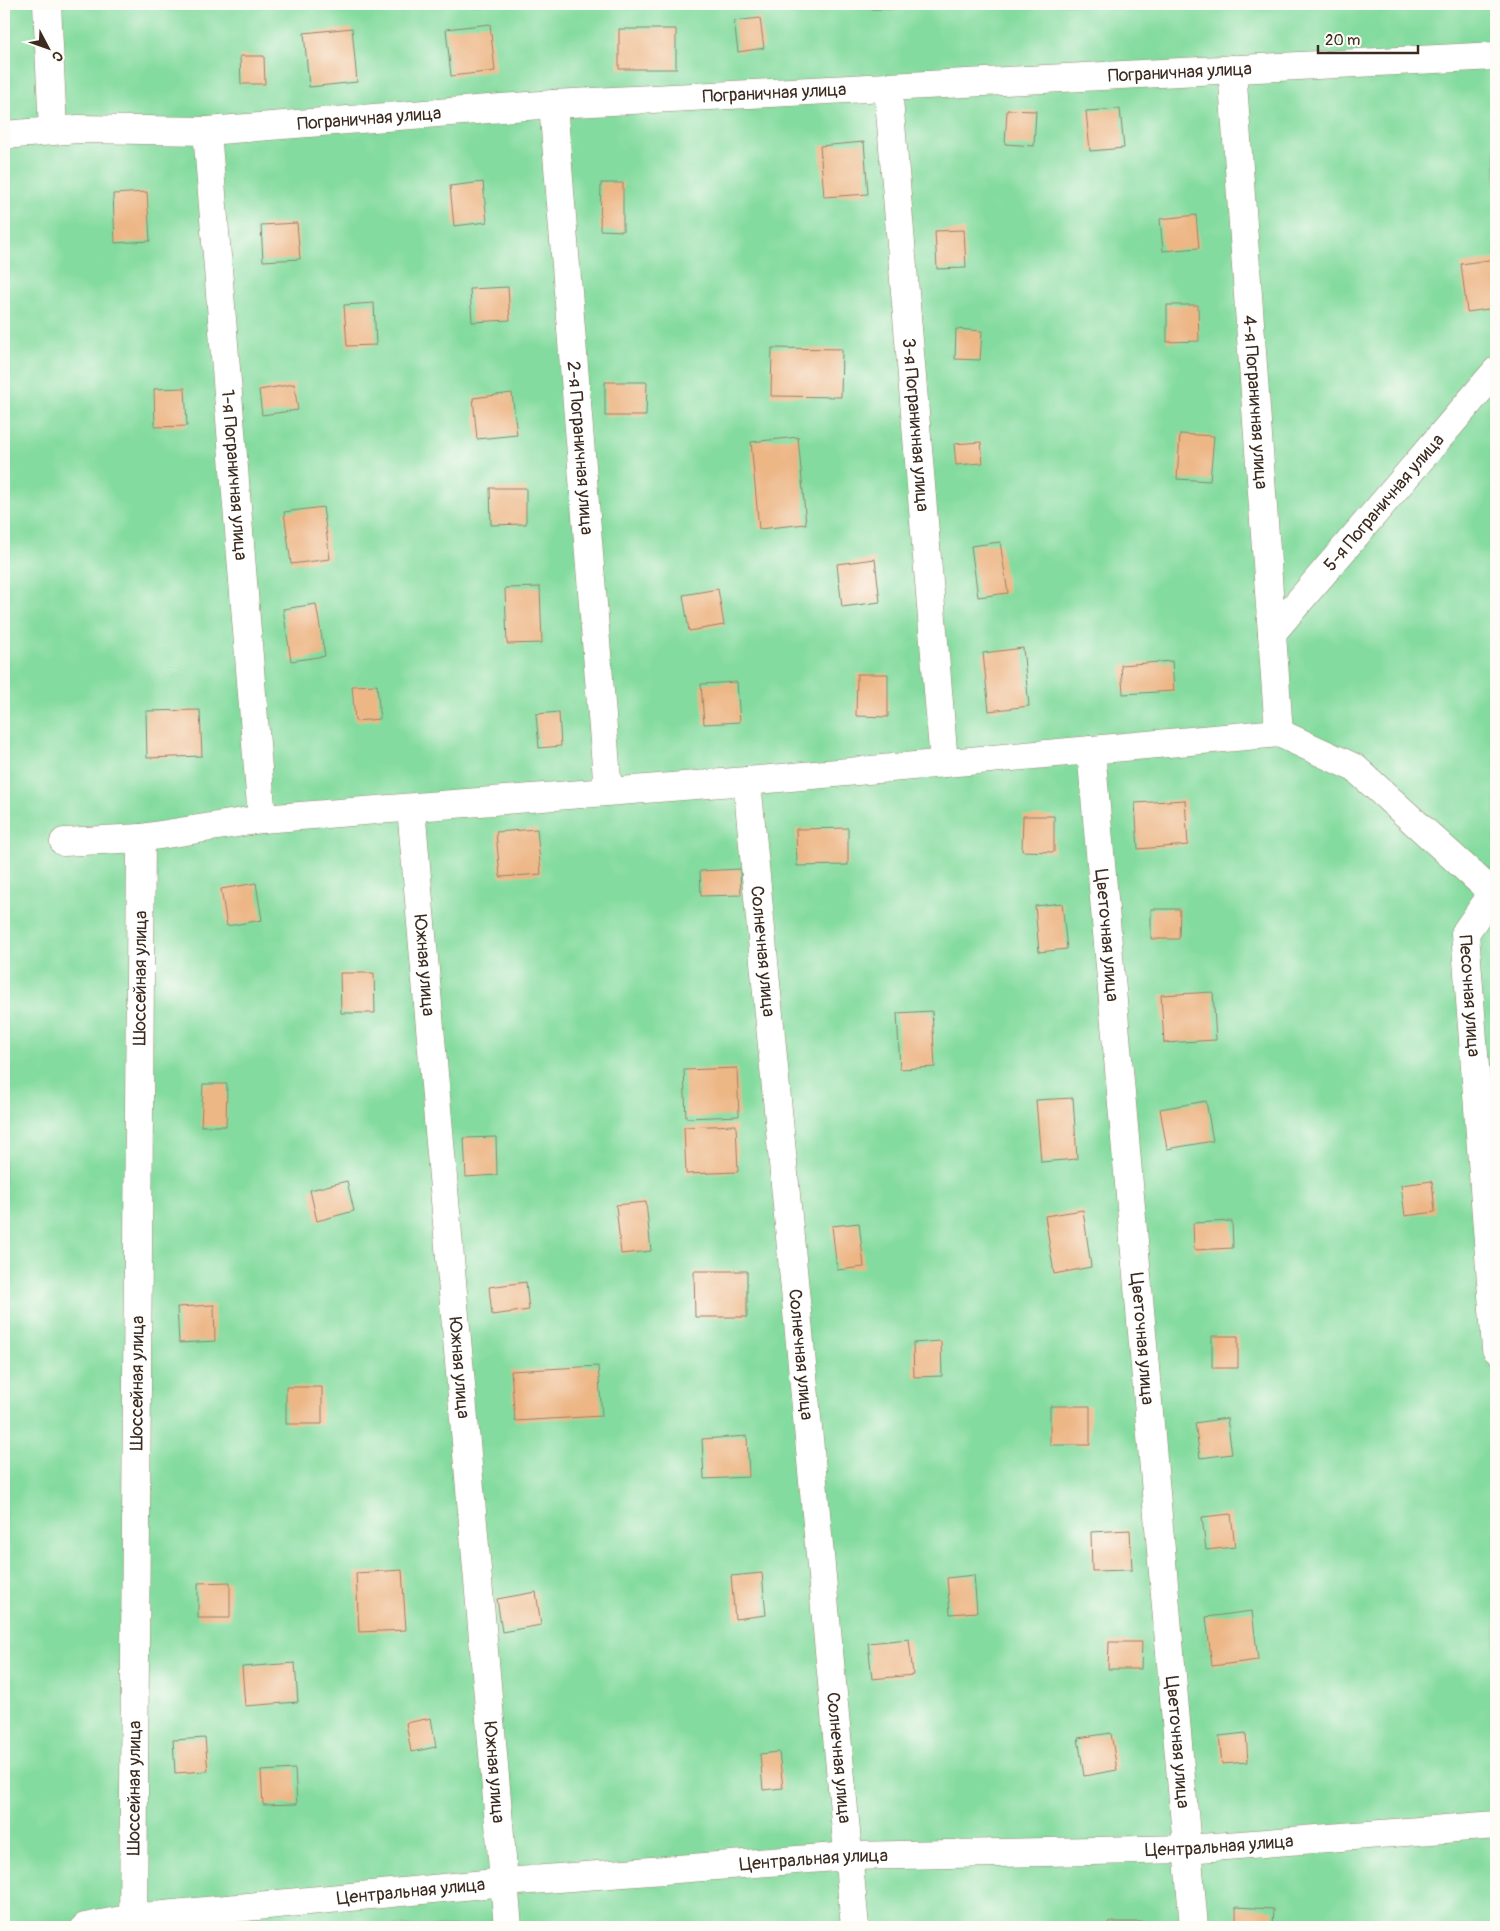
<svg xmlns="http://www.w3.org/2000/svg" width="1500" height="1931" viewBox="0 0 1500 1931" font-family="Pangolin,sans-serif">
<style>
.green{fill:#84db9f;stroke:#60825e}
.building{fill:#edb685}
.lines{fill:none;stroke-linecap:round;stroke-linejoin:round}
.minor-casing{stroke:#92846c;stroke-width:29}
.minor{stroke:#fff;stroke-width:28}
.labels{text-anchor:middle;stroke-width:4;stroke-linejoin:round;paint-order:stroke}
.street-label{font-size:18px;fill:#3b2a1e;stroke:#fdfcf7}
</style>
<rect width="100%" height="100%" fill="#fdfcf7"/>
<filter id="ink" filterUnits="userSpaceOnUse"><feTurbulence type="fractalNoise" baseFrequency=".02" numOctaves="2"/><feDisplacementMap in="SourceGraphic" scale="10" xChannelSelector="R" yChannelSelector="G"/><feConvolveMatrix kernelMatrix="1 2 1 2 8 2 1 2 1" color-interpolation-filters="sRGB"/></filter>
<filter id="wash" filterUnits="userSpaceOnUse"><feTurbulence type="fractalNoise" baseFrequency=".0096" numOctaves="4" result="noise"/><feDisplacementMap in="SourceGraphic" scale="20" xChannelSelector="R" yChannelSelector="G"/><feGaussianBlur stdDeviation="1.12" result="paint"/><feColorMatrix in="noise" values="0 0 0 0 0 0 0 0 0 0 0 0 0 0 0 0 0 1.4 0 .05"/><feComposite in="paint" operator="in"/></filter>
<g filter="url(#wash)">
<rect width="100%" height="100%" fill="#eadfba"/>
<path class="green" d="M 4,4 L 1496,4 L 1496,1927 L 4,1927 Z"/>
<g id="blocks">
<path class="building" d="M 871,4 L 894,4 L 894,9 L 871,9 Z
M 760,18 L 764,48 L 738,52 L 734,21 Z
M 490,24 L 495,71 L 451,76 L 446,29 Z
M 352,28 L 357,82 L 309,87 L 304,33 Z
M 619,29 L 676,29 L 676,69 L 619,69 Z
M 240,56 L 264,56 L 265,84 L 241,84 Z
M 1120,109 L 1124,148 L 1090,151 L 1086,111 Z
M 1007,110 L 1036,111 L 1034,146 L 1005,144 Z
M 864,142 L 868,194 L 824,197 L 820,146 Z
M 483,182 L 487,222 L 454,226 L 450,186 Z
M 601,183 L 623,183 L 623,231 L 600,230 Z
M 147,192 L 150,241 L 115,243 L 113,194 Z
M 1196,215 L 1199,248 L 1163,251 L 1160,219 Z
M 297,223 L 300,259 L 263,261 L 261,225 Z
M 964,230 L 966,268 L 937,269 L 935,231 Z
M 1496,259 L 1496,308 L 1467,312 L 1461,264 Z
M 508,287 L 510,320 L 472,322 L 470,289 Z
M 374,303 L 376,345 L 347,346 L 344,305 Z
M 1167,305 L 1198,305 L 1199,341 L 1167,342 Z
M 956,329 L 982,331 L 980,360 L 955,359 Z
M 772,348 L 842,349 L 841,397 L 771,396 Z
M 605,382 L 647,382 L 646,416 L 605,416 Z
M 294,384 L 298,410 L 262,415 L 259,390 Z
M 185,388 L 187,426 L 155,427 L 154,389 Z
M 512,393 L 517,435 L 477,439 L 473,398 Z
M 1180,434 L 1214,436 L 1210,481 L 1177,479 Z
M 798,437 L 806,524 L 759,529 L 751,442 Z
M 981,442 L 983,463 L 956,465 L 954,444 Z
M 490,488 L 526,488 L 526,524 L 491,525 Z
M 323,507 L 330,559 L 291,564 L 284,512 Z
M 1000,542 L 1008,593 L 978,597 L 971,546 Z
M 875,559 L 880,602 L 842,607 L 837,564 Z
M 540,587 L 542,643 L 507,644 L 505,588 Z
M 718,589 L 724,625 L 689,631 L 683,595 Z
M 316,604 L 325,656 L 291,661 L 283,609 Z
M 1023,648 L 1029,706 L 989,711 L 983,653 Z
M 1172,661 L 1174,691 L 1123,694 L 1121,665 Z
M 857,674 L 888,674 L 888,717 L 856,716 Z
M 737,682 L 740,722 L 704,724 L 701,684 Z
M 377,685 L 380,719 L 355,721 L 352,686 Z
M 200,710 L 202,756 L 147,758 L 146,711 Z
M 559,712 L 561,746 L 539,748 L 536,714 Z
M 1185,800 L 1188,845 L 1138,849 L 1135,803 Z
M 1023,816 L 1054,816 L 1054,852 L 1022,851 Z
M 848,828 L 848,865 L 797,866 L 796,829 Z
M 537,829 L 541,874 L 500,877 L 496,832 Z
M 740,869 L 741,895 L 701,896 L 700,871 Z
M 256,883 L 262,920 L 227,926 L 221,889 Z
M 1062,903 L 1067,949 L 1039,952 L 1035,906 Z
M 1151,909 L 1180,909 L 1179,939 L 1151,939 Z
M 340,973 L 374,973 L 375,1013 L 341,1013 Z
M 1213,992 L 1216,1040 L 1164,1043 L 1161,995 Z
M 932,1011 L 935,1067 L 900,1069 L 897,1013 Z
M 737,1068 L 739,1116 L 686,1118 L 684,1070 Z
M 203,1084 L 227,1084 L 226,1126 L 201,1126 Z
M 1073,1098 L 1077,1159 L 1041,1162 L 1036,1100 Z
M 1206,1101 L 1213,1141 L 1167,1149 L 1160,1109 Z
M 736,1125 L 738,1172 L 686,1174 L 684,1127 Z
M 496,1137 L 497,1175 L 466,1177 L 464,1138 Z
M 347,1181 L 354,1211 L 317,1221 L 310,1190 Z
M 1432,1181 L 1435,1212 L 1405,1216 L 1401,1185 Z
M 646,1202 L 651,1251 L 621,1254 L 616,1205 Z
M 1083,1210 L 1091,1267 L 1054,1274 L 1045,1216 Z
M 1232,1221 L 1233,1248 L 1194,1250 L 1193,1223 Z
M 859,1223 L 864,1267 L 837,1270 L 832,1226 Z
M 694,1271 L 747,1271 L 747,1317 L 695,1317 Z
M 526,1282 L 529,1310 L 492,1315 L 489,1287 Z
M 214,1305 L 215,1341 L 179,1343 L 177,1307 Z
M 1212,1336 L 1238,1336 L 1238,1368 L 1212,1368 Z
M 941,1341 L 942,1376 L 914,1377 L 913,1343 Z
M 598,1366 L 602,1416 L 515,1421 L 511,1371 Z
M 286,1387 L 322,1387 L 322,1424 L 286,1424 Z
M 1050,1406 L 1090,1406 L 1090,1445 L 1050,1445 Z
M 1227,1418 L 1232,1454 L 1200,1458 L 1195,1423 Z
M 747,1436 L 749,1477 L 704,1479 L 702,1439 Z
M 1231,1514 L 1235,1547 L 1206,1550 L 1202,1517 Z
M 1130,1530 L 1132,1570 L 1092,1571 L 1091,1532 Z
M 402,1570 L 406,1630 L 359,1632 L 356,1573 Z
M 762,1573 L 766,1615 L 735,1619 L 731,1576 Z
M 974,1575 L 977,1612 L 950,1614 L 947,1578 Z
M 230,1582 L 230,1618 L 198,1618 L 198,1583 Z
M 536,1592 L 541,1625 L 502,1632 L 497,1599 Z
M 1252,1611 L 1258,1660 L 1212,1666 L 1206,1617 Z
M 909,1639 L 913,1675 L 872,1679 L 868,1643 Z
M 1109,1642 L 1142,1642 L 1141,1669 L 1108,1669 Z
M 295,1663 L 298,1702 L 245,1706 L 242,1667 Z
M 431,1718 L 436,1747 L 411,1752 L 406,1723 Z
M 1111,1733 L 1117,1770 L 1084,1776 L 1078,1738 Z
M 1246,1733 L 1248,1762 L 1222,1764 L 1219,1736 Z
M 205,1738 L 208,1771 L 175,1773 L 173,1740 Z
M 779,1752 L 783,1788 L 763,1790 L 760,1754 Z
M 295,1769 L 297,1804 L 263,1805 L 261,1771 Z
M 1236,1907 L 1273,1909 L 1272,1927 L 1236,1927 Z
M 1108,1922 L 1148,1922 L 1148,1927 L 1109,1927 Z"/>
</g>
</g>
<g filter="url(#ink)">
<use href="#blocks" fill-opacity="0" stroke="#92846c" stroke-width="1"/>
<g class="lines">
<defs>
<g id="minor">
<path d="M 47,4 L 53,130"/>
<path id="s1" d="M 1232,69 L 1279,733"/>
<path id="s2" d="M 888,87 L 944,763"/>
<path id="s3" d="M 553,104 L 608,791"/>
<path id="s4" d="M 207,131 L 262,819"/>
<path id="s5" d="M 4,135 L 78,129 L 207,131 L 553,104 L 1496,56"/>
<path id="s6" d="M 1272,633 L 1496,371"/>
<path id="s7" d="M 1091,750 L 1194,1927"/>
<path id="s8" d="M 747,781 L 855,1927"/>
<path id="s9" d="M 411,808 L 508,1927"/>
<path d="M 64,842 L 141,838 L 262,819 L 747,781 L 1279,733 L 1355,768 L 1496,896"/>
<path id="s10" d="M 1493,893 L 1465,933 L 1496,1349"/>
<path id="s11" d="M 85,1927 L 133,1918 L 505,1882 L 850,1856 L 1187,1849 L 1496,1825"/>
<path id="s12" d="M 133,1927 L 141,838"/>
</g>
</defs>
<use href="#minor" class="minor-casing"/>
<use href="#minor" class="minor"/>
</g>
</g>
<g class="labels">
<g class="street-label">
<text dy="6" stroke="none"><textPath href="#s5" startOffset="1178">Пограничная улица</textPath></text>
<text dy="6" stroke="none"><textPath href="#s5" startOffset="772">Пограничная улица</textPath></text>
<text dy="6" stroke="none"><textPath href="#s5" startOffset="366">Пограничная улица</textPath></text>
<text dy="6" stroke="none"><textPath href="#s1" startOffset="334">4-я Пограничная улица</textPath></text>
<text dy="6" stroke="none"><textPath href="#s2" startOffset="339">3-я Пограничная улица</textPath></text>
<text dy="6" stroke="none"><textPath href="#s3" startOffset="345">2-я Пограничная улица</textPath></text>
<text dy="6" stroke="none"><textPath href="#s4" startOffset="345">1-я Пограничная улица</textPath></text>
<text dy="6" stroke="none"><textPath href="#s6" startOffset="172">5-я Пограничная улица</textPath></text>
<text dy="6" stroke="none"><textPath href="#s7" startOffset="186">Цветочная улица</textPath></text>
<text dy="6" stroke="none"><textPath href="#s8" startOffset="171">Солнечная улица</textPath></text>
<text dy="6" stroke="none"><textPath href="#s9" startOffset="158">Южная улица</textPath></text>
<text dy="6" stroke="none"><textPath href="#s12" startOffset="949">Шоссейная улица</textPath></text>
<text dy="6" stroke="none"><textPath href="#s10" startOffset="112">Песочная улица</textPath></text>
<text dy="6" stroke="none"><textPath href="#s7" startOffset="591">Цветочная улица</textPath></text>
<text dy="6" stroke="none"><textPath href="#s8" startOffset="576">Солнечная улица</textPath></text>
<text dy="6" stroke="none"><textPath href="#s9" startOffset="562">Южная улица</textPath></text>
<text dy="6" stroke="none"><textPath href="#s12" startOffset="544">Шоссейная улица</textPath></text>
<text dy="6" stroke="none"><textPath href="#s7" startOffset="996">Цветочная улица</textPath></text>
<text dy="6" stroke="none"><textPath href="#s8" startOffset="981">Солнечная улица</textPath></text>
<text dy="6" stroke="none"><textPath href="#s9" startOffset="968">Южная улица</textPath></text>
<text dy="6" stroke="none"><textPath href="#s12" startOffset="139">Шоссейная улица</textPath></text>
<text dy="6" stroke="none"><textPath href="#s11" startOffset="1138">Центральная улица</textPath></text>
<text dy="6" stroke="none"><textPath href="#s11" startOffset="732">Центральная улица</textPath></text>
<text dy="6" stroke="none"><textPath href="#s11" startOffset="328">Центральная улица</textPath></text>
</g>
</g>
<rect width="1500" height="1931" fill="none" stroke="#fdfcf7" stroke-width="20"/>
<g transform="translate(48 48) rotate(131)" stroke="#fdfcf7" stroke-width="4" paint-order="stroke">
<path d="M0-4L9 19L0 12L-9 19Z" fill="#3b2a1e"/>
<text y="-8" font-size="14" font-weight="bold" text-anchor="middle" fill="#3b2a1e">С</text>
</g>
<path d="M1318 45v8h100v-8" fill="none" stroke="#3b2a1e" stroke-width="2.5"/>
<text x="1325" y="45" font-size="15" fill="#3b2a1e" stroke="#fdfcf7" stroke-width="4" paint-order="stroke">20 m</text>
</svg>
